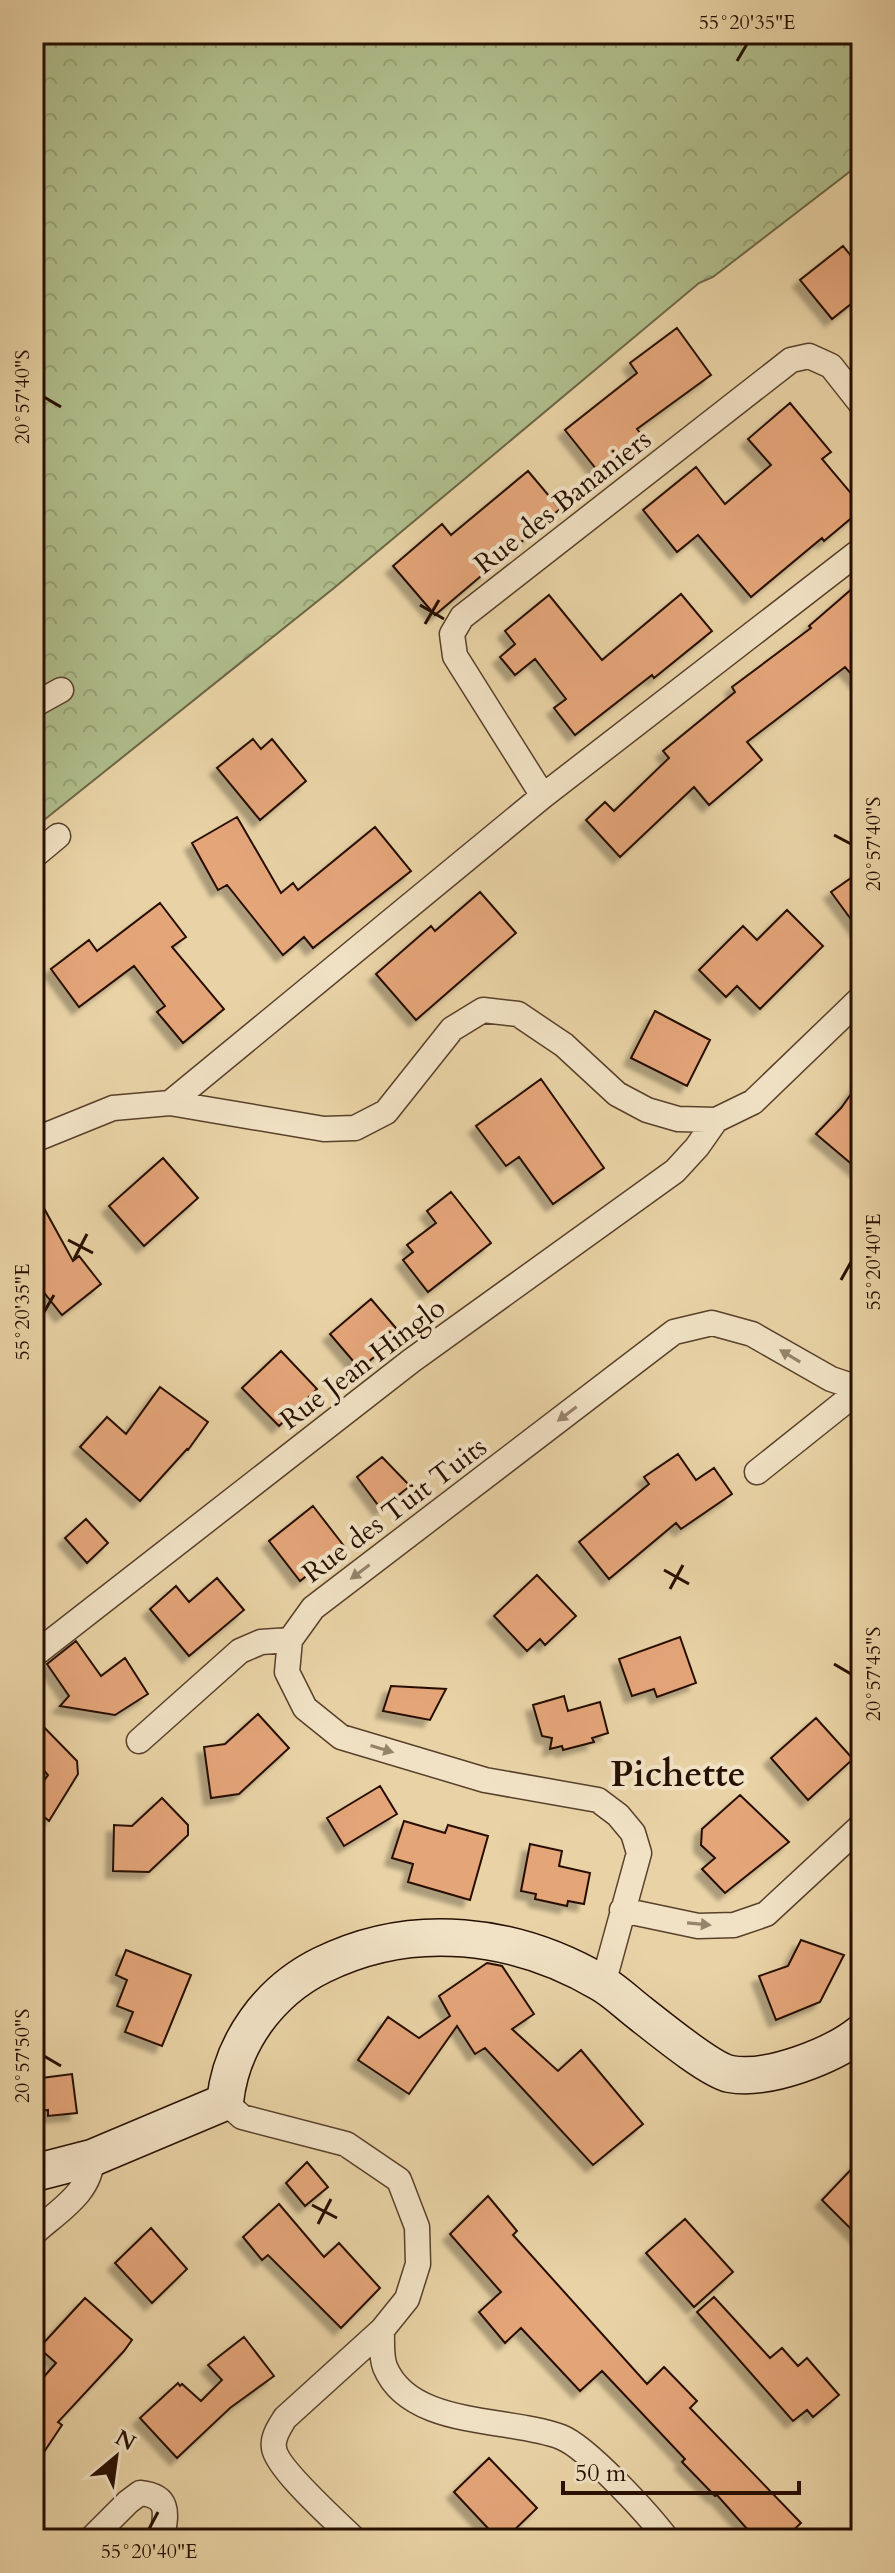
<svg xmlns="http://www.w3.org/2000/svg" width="895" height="2573" viewBox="0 0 895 2573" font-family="Cardo,serif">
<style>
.forest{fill:url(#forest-crowns);stroke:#6c6646;stroke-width:2}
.building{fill:#e4a579;stroke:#270f00;stroke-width:2;filter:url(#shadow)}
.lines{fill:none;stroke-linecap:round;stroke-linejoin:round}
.street-casing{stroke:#58402a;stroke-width:27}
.secondary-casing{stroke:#270f00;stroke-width:39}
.street{stroke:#f1e2c5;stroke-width:24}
.secondary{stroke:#f1e2c5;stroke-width:36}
.oneway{fill:#96836c}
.ticks{fill:none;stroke:#270f00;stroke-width:3}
.labels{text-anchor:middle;stroke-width:8;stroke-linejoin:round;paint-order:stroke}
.street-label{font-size:28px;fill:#270f00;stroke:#f1e2c5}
.district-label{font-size:36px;font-weight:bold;fill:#270f00;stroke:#f1e2c5}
.neatline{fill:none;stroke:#270f00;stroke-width:3}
.ticks-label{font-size:20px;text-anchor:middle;fill:#270f00}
</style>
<defs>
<pattern id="forest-crowns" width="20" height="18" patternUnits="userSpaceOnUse" patternTransform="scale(2)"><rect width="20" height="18" fill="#b0be8c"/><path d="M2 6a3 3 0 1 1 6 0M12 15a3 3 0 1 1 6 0" fill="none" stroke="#97a277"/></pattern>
<filter id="shadow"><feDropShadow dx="-7" dy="7" stdDeviation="2" flood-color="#0004"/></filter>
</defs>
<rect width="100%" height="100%" fill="#e9d3a6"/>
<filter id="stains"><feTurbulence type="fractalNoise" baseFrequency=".0025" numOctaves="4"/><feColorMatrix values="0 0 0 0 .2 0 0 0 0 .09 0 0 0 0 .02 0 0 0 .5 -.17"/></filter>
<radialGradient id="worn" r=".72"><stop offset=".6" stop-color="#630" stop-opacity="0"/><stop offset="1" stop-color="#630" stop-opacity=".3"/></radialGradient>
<path class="forest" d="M 34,34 L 861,34 L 861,163 L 713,277 L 699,283 L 334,588 L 34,828 Z"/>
<path class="building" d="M 843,246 L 861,268 L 861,296 L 832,319 L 800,280 Z
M 677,328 L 711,375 L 637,429 L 645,439 L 601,475 L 565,430 L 637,373 L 630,363 Z
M 790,403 L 831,452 L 822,459 L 861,505 L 861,510 L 824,541 L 822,538 L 751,597 L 698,535 L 677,552 L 643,510 L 696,467 L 725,504 L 771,465 L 748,439 Z
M 528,471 L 560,509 L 435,615 L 393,566 L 442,524 L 451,535 Z
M 861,581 L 861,685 L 845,667 L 747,742 L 762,760 L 709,805 L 694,787 L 620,857 L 586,820 L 605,802 L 614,811 L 669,758 L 663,751 L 735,692 L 732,687 L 811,628 L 809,626 Z
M 681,594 L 712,631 L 654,678 L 652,675 L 575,735 L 554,708 L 566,699 L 535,659 L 515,675 L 500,657 L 515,644 L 505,631 L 549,595 L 602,660 Z
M 253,739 L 261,749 L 272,739 L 306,781 L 260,820 L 217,768 Z
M 237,817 L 281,893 L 293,883 L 298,890 L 375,827 L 411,871 L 313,948 L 304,937 L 283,955 L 227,885 L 218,890 L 192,843 Z
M 861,871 L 861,933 L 831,892 Z
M 480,892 L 516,933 L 416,1020 L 376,974 L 431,926 L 435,931 Z
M 160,903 L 186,937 L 172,947 L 224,1009 L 183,1043 L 157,1012 L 165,1006 L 134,966 L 79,1007 L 51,969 L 89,940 L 97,951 Z
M 787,910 L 823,946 L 760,1009 L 737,986 L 726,997 L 699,970 L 743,926 L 757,940 Z
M 655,1011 L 710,1040 L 687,1086 L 631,1058 Z
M 541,1079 L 604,1168 L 553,1204 L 519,1157 L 506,1166 L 476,1126 Z
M 861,1080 L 861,1172 L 816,1134 L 841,1108 Z
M 163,1158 L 198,1198 L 144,1246 L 109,1206 Z
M 34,1190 L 73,1261 L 79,1256 L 101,1284 L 62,1315 L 34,1280 Z
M 451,1192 L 491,1243 L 428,1292 L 403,1260 L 413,1252 L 407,1245 L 436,1223 L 427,1211 Z
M 371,1299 L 401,1334 L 360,1369 L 330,1334 Z
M 281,1351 L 317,1389 L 279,1426 L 242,1388 Z
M 160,1387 L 208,1422 L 188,1450 L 187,1449 L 140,1501 L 80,1447 L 107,1417 L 126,1434 Z
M 678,1454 L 696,1480 L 714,1468 L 732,1494 L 681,1529 L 676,1523 L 609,1579 L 579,1542 L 649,1484 L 644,1477 Z
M 382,1457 L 410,1486 L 381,1509 L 357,1477 Z
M 313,1506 L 344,1546 L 300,1581 L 269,1541 Z
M 86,1519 L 108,1543 L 87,1563 L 65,1538 Z
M 537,1575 L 576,1616 L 545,1645 L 540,1639 L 527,1651 L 494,1616 Z
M 217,1578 L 244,1610 L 189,1656 L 150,1609 L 176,1586 L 189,1602 Z
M 680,1637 L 696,1683 L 657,1697 L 654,1689 L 632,1696 L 619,1659 Z
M 76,1641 L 101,1676 L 125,1658 L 148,1694 L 115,1715 L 60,1706 L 69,1696 L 47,1664 Z
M 391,1686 L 446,1689 L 430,1720 L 383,1711 Z
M 564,1696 L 568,1711 L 600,1702 L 608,1733 L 592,1738 L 594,1742 L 563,1750 L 562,1746 L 550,1749 L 552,1738 L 542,1736 L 533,1705 Z
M 258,1714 L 289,1748 L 239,1794 L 211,1798 L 204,1747 L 225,1744 Z
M 34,1717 L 77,1761 L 78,1774 L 49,1821 L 34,1808 L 34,1795 L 48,1775 L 34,1759 Z
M 816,1718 L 853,1759 L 808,1800 L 771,1758 Z
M 380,1786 L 397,1814 L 344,1846 L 327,1818 Z
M 740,1795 L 789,1842 L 725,1893 L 702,1869 L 715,1858 L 701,1845 L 702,1829 Z
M 162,1798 L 188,1825 L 188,1835 L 149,1872 L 113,1871 L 114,1825 L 132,1826 Z
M 404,1821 L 445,1833 L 448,1825 L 488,1836 L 470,1900 L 408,1882 L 413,1864 L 392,1858 Z
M 530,1844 L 562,1851 L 559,1866 L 590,1873 L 584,1904 L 568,1901 L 567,1906 L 535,1899 L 536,1894 L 521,1891 Z
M 801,1940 L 844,1955 L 820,2002 L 776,2020 L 759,1976 L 788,1966 Z
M 126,1950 L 191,1975 L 162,2046 L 125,2032 L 133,2012 L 117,2006 L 127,1980 L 116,1975 Z
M 487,1963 L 502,1966 L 534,2014 L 512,2029 L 558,2071 L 581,2050 L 643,2124 L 593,2165 L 485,2048 L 475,2054 L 457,2026 L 409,2094 L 358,2060 L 388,2017 L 419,2038 L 450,2016 L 439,1996 Z
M 72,2074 L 77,2113 L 48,2116 L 48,2110 L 34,2112 L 34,2079 Z
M 861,2159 L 861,2239 L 822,2200 Z
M 307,2162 L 328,2187 L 305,2206 L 286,2183 Z
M 488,2196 L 517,2231 L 513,2235 L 647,2384 L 664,2367 L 697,2401 L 690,2408 L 801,2523 L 784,2539 L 756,2539 L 717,2495 L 715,2496 L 682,2462 L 685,2459 L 602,2371 L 580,2391 L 521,2328 L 505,2343 L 479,2312 L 501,2292 L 450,2234 Z
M 279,2204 L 324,2257 L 339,2243 L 380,2288 L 341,2328 L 268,2255 L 262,2260 L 243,2237 Z
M 685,2219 L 733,2272 L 694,2307 L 646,2253 Z
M 151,2228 L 187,2269 L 152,2303 L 115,2263 Z
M 714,2297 L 770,2358 L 782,2348 L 798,2366 L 807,2358 L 839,2395 L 813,2417 L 807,2410 L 793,2421 L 697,2312 Z
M 85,2298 L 132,2340 L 124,2351 L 58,2422 L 62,2425 L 34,2467 L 34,2388 L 56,2363 L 39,2348 Z
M 244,2337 L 274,2376 L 230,2408 L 177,2458 L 140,2418 L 178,2383 L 180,2386 L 182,2384 L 201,2401 L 222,2380 L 208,2365 Z
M 489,2458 L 537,2508 L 505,2539 L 498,2539 L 454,2492 Z"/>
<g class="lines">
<defs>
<path id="street" d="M 34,705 L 61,690
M 543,796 L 455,656 L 452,634 L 462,617 L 791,360 L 809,356 L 831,366 L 861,404
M 34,856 L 58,836
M 170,1103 L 543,796 L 861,550
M 34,1140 L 113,1108 L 170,1103 L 324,1129 L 355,1128 L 386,1112 L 452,1029 L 483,1010 L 518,1014 L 564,1045 L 617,1094 L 647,1110 L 678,1119 L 716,1120 L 753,1102 L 861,998
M 757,1472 L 861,1389
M 39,1651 L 411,1361 L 675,1171 L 697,1147 L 716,1120
M 139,1741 L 240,1651 L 261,1642 L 290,1640
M 622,1910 L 698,1926 L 734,1925 L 766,1914 L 861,1826
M 603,1984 L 639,1853 L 633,1833 L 618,1815 L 598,1800 L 485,1780 L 341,1737 L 305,1708 L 287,1672 L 290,1640 L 313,1608 L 674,1332 L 712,1323 L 752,1334 L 831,1379 L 861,1389
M 225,2102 L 242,2117 L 346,2144 L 399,2180 L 417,2227 L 418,2264 L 407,2299 L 382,2330 C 382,2341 381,2357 385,2367 C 410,2428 508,2417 561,2437 C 587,2447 649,2515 667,2539
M 34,2233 C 58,2211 91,2193 92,2158
M 91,2539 L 128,2502 L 140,2493 C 171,2496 166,2514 162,2539
M 354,2539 C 337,2522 276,2468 274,2448 C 272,2437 280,2426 285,2418 L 382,2330"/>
<path id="secondary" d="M 34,2173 L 92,2158 L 225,2102 C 231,2043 269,1991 322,1965 C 413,1920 516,1933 601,1983 C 615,1991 627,2003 640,2013 C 658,2027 710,2070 730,2074 C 768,2081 832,2056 861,2033"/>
</defs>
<use href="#street" class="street-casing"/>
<use href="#secondary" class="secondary-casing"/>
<use href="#street" class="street"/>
<use href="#secondary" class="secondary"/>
</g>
<defs><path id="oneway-solid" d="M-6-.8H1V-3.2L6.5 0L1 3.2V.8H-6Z" transform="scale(2)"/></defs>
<g class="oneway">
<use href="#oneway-solid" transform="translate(790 1356) rotate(-149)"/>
<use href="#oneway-solid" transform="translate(567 1414) rotate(143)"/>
<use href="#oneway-solid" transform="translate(360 1572) rotate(143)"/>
<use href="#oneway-solid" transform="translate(382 1749) rotate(17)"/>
<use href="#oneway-solid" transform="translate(699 1924) rotate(5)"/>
</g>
<path class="ticks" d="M 737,61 L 747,44M 44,397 L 61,407M 420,605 L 444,619M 425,624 L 439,600M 834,835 L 851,844M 68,1240 L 93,1253M 74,1259 L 87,1234M 841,1280 L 851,1262M 44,1312 L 54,1295M 664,1570 L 689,1584M 670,1589 L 683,1565M 834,1664 L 851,1674M 44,2056 L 61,2066M 312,2205 L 337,2218M 318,2224 L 331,2199M 149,2529 L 158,2512"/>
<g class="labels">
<g class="street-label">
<text transform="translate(562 501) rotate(-38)" y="10">Rue des Bananiers</text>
<text transform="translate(362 1363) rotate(-37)" y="10">Rue Jean Hinglo</text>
<text transform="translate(394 1509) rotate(-37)" y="10">Rue des Tuit Tuits</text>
</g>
<g class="district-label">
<text x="678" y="1786">Pichette</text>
</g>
</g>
<rect width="895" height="2573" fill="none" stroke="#e9d3a6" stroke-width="88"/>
<g transform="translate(116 2457) rotate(29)" stroke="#f1e2c5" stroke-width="6" paint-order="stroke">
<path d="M0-6L14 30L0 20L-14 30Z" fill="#270f00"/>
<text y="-12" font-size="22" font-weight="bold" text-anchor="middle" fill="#270f00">N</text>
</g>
<path d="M563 2481v12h236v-12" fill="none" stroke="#270f00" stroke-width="4"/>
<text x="575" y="2481" font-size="24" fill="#270f00" stroke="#f1e2c5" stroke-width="6" paint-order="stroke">50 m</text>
<rect x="44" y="44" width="807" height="2485" class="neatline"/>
<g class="ticks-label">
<text x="747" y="29">55°20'35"E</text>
<text transform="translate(22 397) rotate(-90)" y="7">20°57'40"S</text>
<text transform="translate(873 844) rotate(-90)" y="7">20°57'40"S</text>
<text transform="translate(873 1262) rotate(-90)" y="7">55°20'40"E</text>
<text transform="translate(22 1312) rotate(-90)" y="7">55°20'35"E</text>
<text transform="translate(873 1674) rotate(-90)" y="7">20°57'45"S</text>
<text transform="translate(22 2056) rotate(-90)" y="7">20°57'50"S</text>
<text x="149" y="2558">55°20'40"E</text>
</g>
<rect width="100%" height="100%" filter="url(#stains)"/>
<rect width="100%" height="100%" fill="url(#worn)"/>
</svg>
